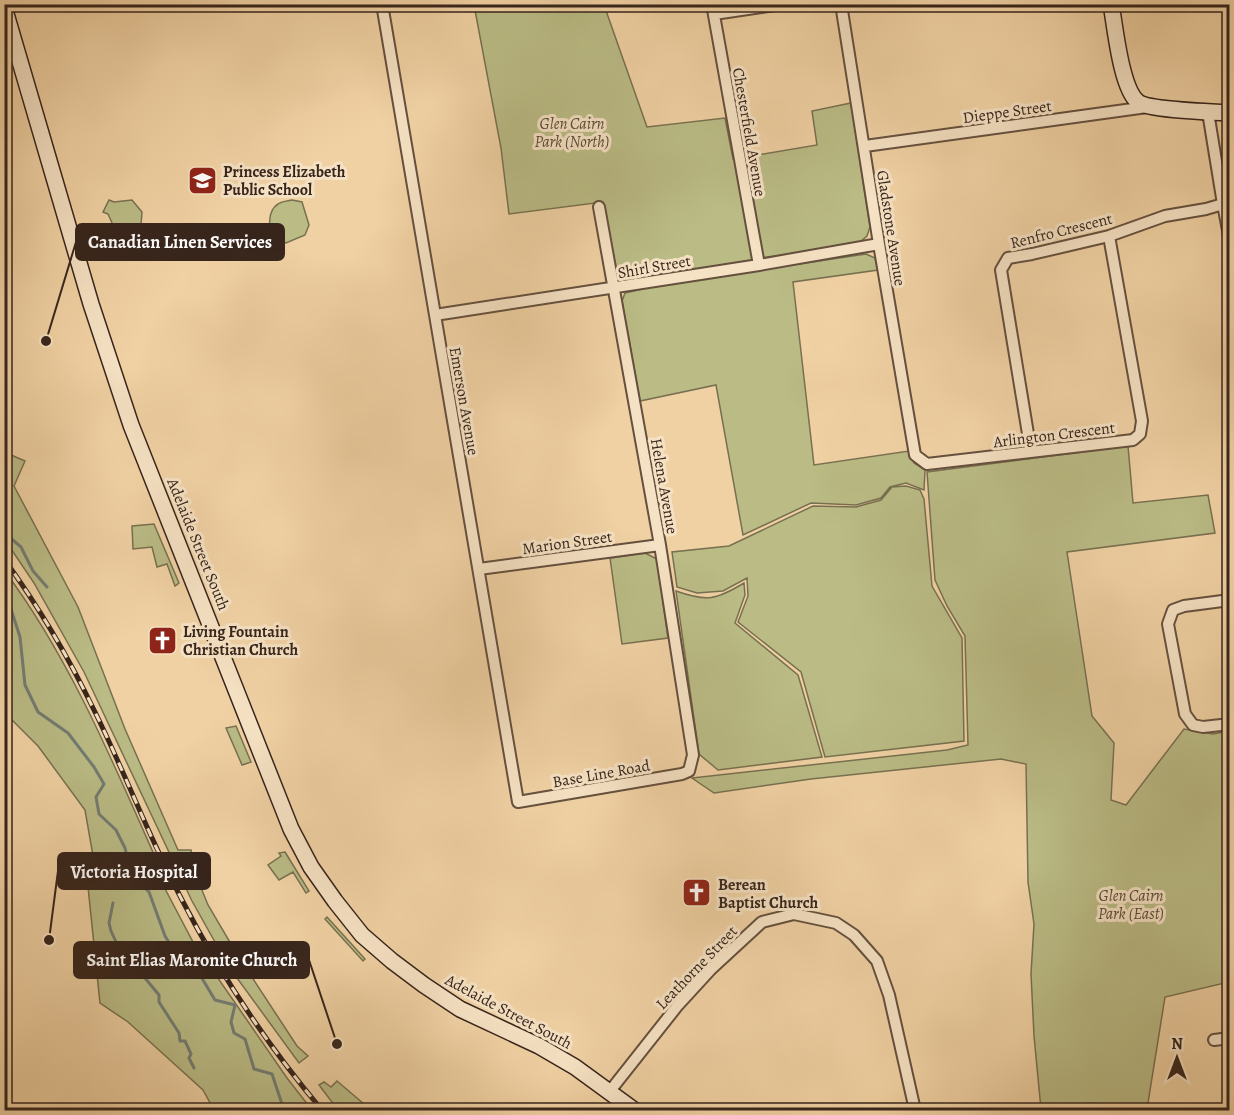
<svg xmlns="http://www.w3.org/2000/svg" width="1234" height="1115" viewBox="0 0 1234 1115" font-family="Alegreya,serif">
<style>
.green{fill:#babb85;stroke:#787050;stroke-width:1.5}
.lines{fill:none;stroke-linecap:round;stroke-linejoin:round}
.stream{stroke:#737c72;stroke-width:3}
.street-casing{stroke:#65503e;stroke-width:14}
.secondary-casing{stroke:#37251c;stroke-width:18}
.street{stroke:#f5e1c3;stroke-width:10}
.secondary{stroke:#f5e1c3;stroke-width:15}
.rail-casing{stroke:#37251c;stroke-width:5}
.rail{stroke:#f5e1c3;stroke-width:3;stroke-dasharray:9;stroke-linecap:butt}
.labels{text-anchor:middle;stroke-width:6;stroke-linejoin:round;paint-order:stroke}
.street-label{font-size:16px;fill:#37251c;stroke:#f5e1c3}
.park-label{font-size:16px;font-style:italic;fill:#584a36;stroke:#f5e1c3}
.poi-label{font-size:16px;font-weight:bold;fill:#37251c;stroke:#f5e1c3;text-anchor:start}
.leader{fill:none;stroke:#37251c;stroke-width:2}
.callout-dot{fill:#37251c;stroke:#f5e1c3;stroke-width:2}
.callout{fill:#37251c;stroke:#37251c;stroke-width:2}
.callout-label{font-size:18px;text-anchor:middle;font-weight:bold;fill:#fff}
</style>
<rect width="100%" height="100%" fill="#f0d1a3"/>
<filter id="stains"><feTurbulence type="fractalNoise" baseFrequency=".00333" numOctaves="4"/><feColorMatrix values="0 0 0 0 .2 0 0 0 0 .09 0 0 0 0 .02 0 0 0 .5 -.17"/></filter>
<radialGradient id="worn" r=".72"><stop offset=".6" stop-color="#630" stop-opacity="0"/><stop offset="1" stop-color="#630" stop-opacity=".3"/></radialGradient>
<path class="green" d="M 474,5 L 604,5 L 647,127 L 725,118 L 733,159 L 817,145 L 812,111 L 851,103 L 870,227 L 867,236 L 860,242 L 625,281 L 617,275 L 603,202 L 509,214 L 501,148 Z
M 109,200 L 114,202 L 132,200 L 142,212 L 141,225 C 134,232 127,233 117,234 L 108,214 L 103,212 Z
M 292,200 L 302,202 L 309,225 L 305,235 L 286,243 C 283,242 280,241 277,239 C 267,232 267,211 278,204 C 282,201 288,201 292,200 Z
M 866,254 L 875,258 L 878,270 L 793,282 L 814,465 L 909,451 L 914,463 L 925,470 L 924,490 L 906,483 L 890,487 L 881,498 L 856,505 L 811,503 L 743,535 L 716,385 L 640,401 L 622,301 L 625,293 L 664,284 Z
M 1128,446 L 1133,503 L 1208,495 L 1215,533 L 1067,552 L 1092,716 L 1114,743 L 1111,800 L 1126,805 L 1184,729 L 1213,734 L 1229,731 L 1229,982 L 1165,997 L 1147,1109 L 1090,1103 L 1041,1109 L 1034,1036 L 1031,974 L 1034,924 L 1028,882 L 1026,764 L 1001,759 L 811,779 L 714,793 L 692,778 L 947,750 L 968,745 L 965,636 L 947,606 L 935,580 L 927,472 Z
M 4,452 L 25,461 L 14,486 L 78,607 L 125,729 L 178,850 L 191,850 L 195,873 L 208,905 L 238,956 L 297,1046 L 308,1056 L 299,1063 L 229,967 L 192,901 L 84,672 L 34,583 L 5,540 Z
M 906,486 L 920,490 L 924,499 L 932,586 L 962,638 L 964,741 L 825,757 L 801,672 L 738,622 L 748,596 L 747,578 L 723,591 L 697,593 L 677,587 L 672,552 L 729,546 L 813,506 L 856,507 L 881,500 L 892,487 Z
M 154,524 L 179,583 L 175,586 L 167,564 L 157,567 L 152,547 L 133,549 L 132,526 Z
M 645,553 L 657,559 L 668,638 L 622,644 L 610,558 Z
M 4,570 C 69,657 112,760 156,859 L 96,873 L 85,810 L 38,746 L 5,713 Z
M 744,583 L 745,595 L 735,623 L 798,675 L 822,757 L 718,770 L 699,754 L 676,591 C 707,602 716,600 744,583 Z
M 236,726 L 251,762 L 242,765 L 226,728 Z
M 285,852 L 309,891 L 306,893 L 293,872 L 279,880 L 268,865 L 281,856 L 279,853 Z
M 152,864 L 193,942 L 287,1078 L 312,1110 L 214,1110 L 203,1090 L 128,1022 L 100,1003 L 87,877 Z
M 327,917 L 365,959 L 363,961 L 325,919 Z
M 337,1081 L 371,1110 L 338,1110 L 319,1085 L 324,1082 L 331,1087 Z"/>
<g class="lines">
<path class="stream" d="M 4,523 L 8,536 L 21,547 L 33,571 L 47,587
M 10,606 L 20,637 L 25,685 L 38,712 L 68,733 L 94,767 L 104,784 L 96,797 L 99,814 L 116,830 L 125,848 L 132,876 L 149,892 L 165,936 L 176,954 L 197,970 L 215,1000 L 235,1005 L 231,1022 L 234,1033 L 245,1039 L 254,1069 L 272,1074 L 284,1110
M 113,903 L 109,923 L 111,931 L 116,942 L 138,958 L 145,978 L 159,995 L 159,1002 L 179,1033 L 180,1041 L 185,1041 L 191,1054 L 189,1058 L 194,1068"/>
<defs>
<path id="street" d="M 382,4 L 518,802 L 682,774 L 689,771 L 693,755 L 660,545 L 599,207
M 712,4 L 759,265
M 841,4 L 879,244 L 915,455 L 927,464 L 1133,440 L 1140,434 L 1142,421 L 1109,236
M 714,14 L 782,4
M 865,146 L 1147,107
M 1223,204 L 1230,241
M 435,315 L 759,265 L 879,244
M 1031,452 L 1001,270 L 1008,258 L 1032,254 L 1109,236 L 1165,216 L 1206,209 L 1223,204 L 1208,112
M 479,569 L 660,545
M 1230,600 L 1184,606 L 1173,610 L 1168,624 L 1185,714 L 1193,725 L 1203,727 L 1230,724
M 1214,1040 L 1230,1038
M 610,1091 L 678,1005 L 711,969 L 762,922 L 794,914 L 836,923 L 854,935 L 877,961 L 889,995 L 915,1110"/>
<path id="secondary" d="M 1111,4 C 1115,26 1121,89 1138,102 C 1148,110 1213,112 1230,113
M 4,7 L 91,304 L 131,425 L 291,829 L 311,867 L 335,901 L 362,935 L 392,961 L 424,985 L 460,1009 L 539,1046 L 575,1067 L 634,1110"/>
</defs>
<use href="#street" class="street-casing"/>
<use href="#secondary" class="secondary-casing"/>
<use href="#street" class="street"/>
<use href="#secondary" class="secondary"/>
<defs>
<path id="rail" d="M 4,559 C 39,607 69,658 95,712 C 125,773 149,837 181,898 C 220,974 267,1045 322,1110"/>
</defs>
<use href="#rail" class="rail-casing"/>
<use href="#rail" class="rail"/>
</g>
<defs>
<symbol id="school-square" viewBox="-11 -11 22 22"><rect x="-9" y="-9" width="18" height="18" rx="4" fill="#8f2418" stroke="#f5e1c3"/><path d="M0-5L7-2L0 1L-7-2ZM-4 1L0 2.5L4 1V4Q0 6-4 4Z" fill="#fff"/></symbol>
<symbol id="church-square" viewBox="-11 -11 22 22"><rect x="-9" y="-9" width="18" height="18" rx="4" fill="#8f2418" stroke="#f5e1c3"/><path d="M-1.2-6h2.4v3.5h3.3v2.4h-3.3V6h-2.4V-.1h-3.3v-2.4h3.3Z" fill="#fff"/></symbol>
</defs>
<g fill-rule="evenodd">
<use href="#school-square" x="186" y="164" width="33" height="33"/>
<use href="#church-square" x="146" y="624" width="33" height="33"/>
<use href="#church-square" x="680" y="876" width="33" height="33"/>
</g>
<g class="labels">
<g class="street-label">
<text transform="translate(1007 111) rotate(-8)" y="6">Dieppe Street</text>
<text transform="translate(750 132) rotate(80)" y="6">Chesterfield Avenue</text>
<text transform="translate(892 228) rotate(81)" y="6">Gladstone Avenue</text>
<text transform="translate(1061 230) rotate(-14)" y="6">Renfro Crescent</text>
<text transform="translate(654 266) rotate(-10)" y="6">Shirl Street</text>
<text transform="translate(465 401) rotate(80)" y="6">Emerson Avenue</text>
<text transform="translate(1054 434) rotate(-7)" y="6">Arlington Crescent</text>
<text transform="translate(665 486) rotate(80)" y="6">Helena Avenue</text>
<text transform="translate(567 542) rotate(-8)" y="6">Marion Street</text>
<text transform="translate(199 544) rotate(68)" y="6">Adelaide Street South</text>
<text transform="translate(601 773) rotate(-10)" y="6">Base Line Road</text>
<text transform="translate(696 967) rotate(-46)" y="6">Leathorne Street</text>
<text transform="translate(509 1011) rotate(28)" y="6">Adelaide Street South</text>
</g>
<g class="park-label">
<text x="572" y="129">Glen Cairn<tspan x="572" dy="18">Park (North)</tspan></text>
<text x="1131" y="901">Glen Cairn<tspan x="1131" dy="18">Park (East)</tspan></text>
</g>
<g class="poi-label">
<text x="223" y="177">Princess Elizabeth<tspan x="223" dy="18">Public School</tspan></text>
<text x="183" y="637">Living Fountain<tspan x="183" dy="18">Christian Church</tspan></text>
<text x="718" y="890">Berean<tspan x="718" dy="18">Baptist Church</tspan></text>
</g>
</g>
<path class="leader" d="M46 341L76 242M49 940L58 871M337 1044L309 960"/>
<g class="callout-dot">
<circle cx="46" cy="341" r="6"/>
<circle cx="49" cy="940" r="6"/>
<circle cx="337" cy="1044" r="6"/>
</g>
<g class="callout">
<rect x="76" y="224" width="208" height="36" rx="6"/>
<rect x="58" y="853" width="152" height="36" rx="6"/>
<rect x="74" y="942" width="235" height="36" rx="6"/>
</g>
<g class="callout-label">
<text x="180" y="248">Canadian Linen Services</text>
<text x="134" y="878">Victoria Hospital</text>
<text x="192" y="966">Saint Elias Maronite Church</text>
</g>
<rect width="1234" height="1115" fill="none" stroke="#f0d1a3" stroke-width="24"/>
<rect x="6" y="6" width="1222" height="1103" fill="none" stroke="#37251c" stroke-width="3"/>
<rect x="12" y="12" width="1210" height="1091" fill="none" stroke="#37251c" stroke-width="1.5"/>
<g transform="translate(1177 1058)" stroke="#f5e1c3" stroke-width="4.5" paint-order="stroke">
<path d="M0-4.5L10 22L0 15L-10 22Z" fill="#37251c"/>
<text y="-9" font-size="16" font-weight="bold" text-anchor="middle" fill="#37251c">N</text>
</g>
<rect width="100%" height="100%" filter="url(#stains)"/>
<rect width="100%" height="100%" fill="url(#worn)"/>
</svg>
